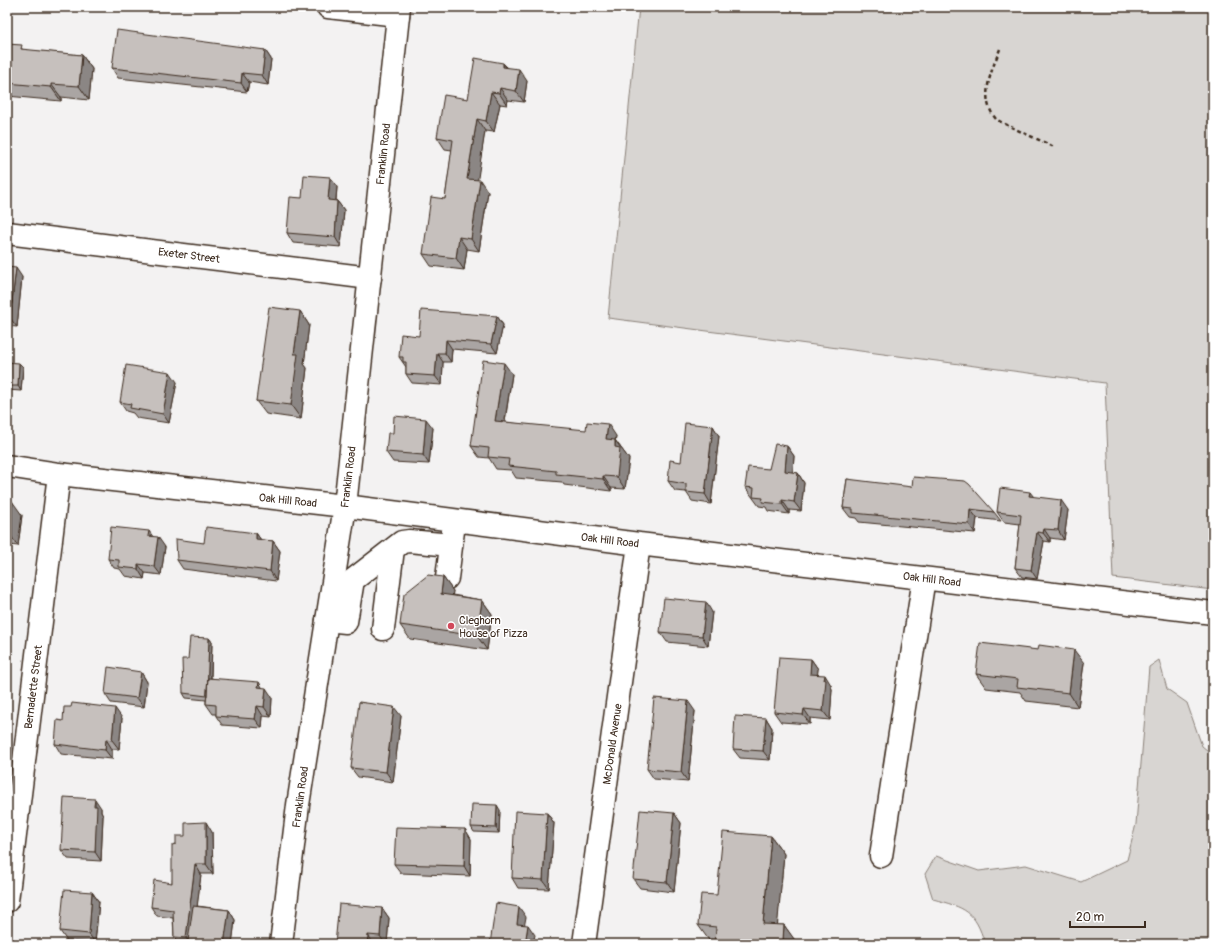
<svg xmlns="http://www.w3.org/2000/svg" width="1220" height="951" viewBox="0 0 1220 951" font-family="Pangolin,sans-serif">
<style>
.green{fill:#d8d5d2;stroke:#8a8078}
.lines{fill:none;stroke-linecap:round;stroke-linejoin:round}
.minor-casing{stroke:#3b2a1e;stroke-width:25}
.major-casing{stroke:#3b2a1e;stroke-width:25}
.path{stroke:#3b2a1e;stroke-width:2.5;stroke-dasharray:4 3;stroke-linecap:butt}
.minor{stroke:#fff;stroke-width:22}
.major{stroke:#fff;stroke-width:22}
.wall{fill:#aaa5a3;stroke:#3b2a1e}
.shaded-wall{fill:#8b8684;stroke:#3b2a1e}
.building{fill:#c6c0bd;stroke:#3b2a1e}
.poi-dot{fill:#d1495b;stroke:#fff;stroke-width:1.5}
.labels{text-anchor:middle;stroke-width:3;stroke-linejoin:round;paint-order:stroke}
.street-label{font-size:11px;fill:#3b2a1e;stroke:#fff}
.poi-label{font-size:11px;fill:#3b2a1e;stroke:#fff;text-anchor:start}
</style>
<rect width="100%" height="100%" fill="#f3f2f2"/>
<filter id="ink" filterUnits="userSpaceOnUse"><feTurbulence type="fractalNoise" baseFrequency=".025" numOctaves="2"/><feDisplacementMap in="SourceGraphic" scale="8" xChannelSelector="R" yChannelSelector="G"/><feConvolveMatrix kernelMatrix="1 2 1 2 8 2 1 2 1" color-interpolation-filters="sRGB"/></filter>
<g filter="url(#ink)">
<path class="green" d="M 639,7 L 1213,7 L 1213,590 L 1113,578 L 1105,383 L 608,318 Z
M 1159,660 L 1167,689 L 1187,703 L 1202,746 L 1213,755 L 1213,944 L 985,944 C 975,910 965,908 933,899 L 925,874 L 936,856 L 979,871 L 1026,865 L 1081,882 L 1127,860 L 1136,824 L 1149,667 Z"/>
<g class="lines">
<defs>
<path id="minor" d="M 328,7 L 398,15
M 7,233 L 370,278
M 7,466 L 59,474 L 345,506 L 639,544 L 1213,613
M 447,578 L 453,531
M 327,620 L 346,622 L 353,580 L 402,542 L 409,541 L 451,545
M 383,629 L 393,549
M 881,856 L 924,578
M 7,901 L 59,474
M 584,944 L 639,544"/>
<path id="major" d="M 281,944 L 298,805 L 345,506 L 399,7"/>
</defs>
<use href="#minor" class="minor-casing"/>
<use href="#major" class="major-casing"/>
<path class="path" d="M 1000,49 C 992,70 978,98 996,119 C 999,122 1046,143 1054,147"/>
<use href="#minor" class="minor"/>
<use href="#major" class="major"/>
</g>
<path class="wall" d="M 476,7 L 496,7 L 496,10 Z
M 7,44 L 25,50 L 82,55 L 92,69 L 89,100 L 61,97 L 61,101 L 7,96 Z
M 265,50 L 271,59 L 268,85 L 249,82 L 247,92 L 118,78 L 112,68 Z
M 503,63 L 507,67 L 527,81 L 524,102 L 508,100 L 507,105 L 500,104 L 494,132 L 485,131 L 477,180 L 488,192 L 479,251 L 467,249 L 464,270 L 431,266 L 423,254 L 445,199 L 452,150 L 445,149 L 437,137 L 468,99 Z
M 337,187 L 336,201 L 337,201 L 344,210 L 341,247 L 293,243 L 287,233 L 302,198 Z
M 7,267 L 22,277 L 17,327 L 7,326 Z
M 300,311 L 309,325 L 304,364 L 307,368 L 301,419 L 266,414 L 256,401 Z
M 497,316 L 503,325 L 497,353 L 452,349 L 451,362 L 443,362 L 442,385 L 412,383 L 406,374 L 406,367 L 399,357 L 419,336 Z
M 7,362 L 23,367 L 21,391 L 7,390 Z
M 512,374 L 505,422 L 616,436 L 615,440 L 629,459 L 625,489 L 611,488 L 611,491 L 564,485 L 562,482 L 516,478 L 511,470 L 496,469 L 489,458 L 479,457 L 471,446 Z
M 177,382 L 169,423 L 137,418 L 133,413 L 126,411 L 120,402 Z
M 713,426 L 719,436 L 711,504 L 692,501 L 686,492 L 675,491 L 668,481 L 681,462 Z
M 433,428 L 429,464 L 393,462 L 386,452 L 393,433 Z
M 787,446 L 794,456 L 793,472 L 798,473 L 804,483 L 801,511 L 789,510 L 789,514 L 768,511 L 766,507 L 759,506 L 745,487 L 769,469 Z
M 847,479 L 994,512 L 1001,521 L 977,518 L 975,533 L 859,522 L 856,518 L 850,517 L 843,508 Z
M 1033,497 L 1068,510 L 1064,540 L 1050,538 L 1050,542 L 1044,541 L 1037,579 L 1022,577 L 1015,568 L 1020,524 L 1004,522 L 997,512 Z
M 7,499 L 22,515 L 18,546 L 9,545 L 8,553 L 7,553 Z
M 256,533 L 261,540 L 273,541 L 280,551 L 276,581 L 183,569 L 177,560 L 204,543 Z
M 153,537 L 165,547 L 161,575 L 145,573 L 144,579 L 125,576 L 120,569 L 114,568 L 108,559 Z
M 443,577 L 453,591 L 452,595 L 482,600 L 492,614 L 487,650 L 410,639 L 400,625 Z
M 712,612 L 708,646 L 667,642 L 660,632 Z
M 209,638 L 212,642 L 211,678 L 262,688 L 272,697 L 271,717 L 263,716 L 262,728 L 222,725 L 216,716 L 216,714 L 213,714 L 206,704 L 206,700 L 186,698 L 183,693 Z
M 811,659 L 818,669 L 817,675 L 831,685 L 831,687 L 832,689 L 830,720 L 810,718 L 810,724 L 781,722 L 774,712 Z
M 1084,663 L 1078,707 L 1026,701 L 1020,692 L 986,688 L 976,674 Z
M 141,672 L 147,682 L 144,707 L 111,703 L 105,694 Z
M 695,711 L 688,782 L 654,779 L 647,769 Z
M 401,716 L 393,782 L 358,777 L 351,768 Z
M 122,718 L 119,749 L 112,749 L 112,759 L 61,754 L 55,744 L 63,721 Z
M 766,718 L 772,728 L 770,760 L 740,758 L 733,749 Z
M 101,808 L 101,812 L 103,816 L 101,861 L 68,859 L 61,850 Z
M 500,810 L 499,833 L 474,832 L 471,827 Z
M 547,813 L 554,823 L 549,889 L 518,888 L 512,878 Z
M 674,813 L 681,823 L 674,892 L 640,888 L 633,879 Z
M 465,829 L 471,839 L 470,876 L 401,873 L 394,864 Z
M 212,832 L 213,874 L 201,874 L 197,906 L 229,910 L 235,920 L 232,944 L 178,944 L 174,937 L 173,918 L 157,916 L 151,907 L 172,883 L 176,844 L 185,836 Z
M 771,836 L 784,854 L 777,925 L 784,925 L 795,941 L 715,943 L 711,943 L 698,925 L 717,895 Z
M 92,892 L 99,902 L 95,943 L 67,941 L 60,931 Z
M 382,908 L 389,918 L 387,944 L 335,944 Z"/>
<path class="shaded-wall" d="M 265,50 L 271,59 L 268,85 L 262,75 Z
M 82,55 L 92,69 L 89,100 L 79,86 Z
M 503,63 L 512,75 L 503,67 Z
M 519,69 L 527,81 L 524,102 L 516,91 Z
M 242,73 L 249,82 L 247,92 L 241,83 Z
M 51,84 L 61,97 L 61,101 L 51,87 Z
M 500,88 L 508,100 L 507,105 L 499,93 Z
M 491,92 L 500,104 L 494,132 L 486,121 Z
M 477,119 L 485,131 L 476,191 L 467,179 Z
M 330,177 L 337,187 L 335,210 L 328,200 Z
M 480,180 L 488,192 L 479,251 L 471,239 Z
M 337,201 L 344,210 L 341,247 L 335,237 Z
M 459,237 L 467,249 L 464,270 L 456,258 Z
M 16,268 L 22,277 L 17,327 L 10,318 Z
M 300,311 L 309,325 L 304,364 L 307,368 L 301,419 L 291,405 L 294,354 Z
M 497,316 L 503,325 L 497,353 L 491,344 Z
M 446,340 L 452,349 L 451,362 L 445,353 Z
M 437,353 L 443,362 L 442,385 L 435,376 Z
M 19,363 L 23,367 L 21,391 L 18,386 Z
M 504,363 L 512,374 L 503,433 L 495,421 Z
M 170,372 L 177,382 L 169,423 L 163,414 Z
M 426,419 L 433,428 L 429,464 L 423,455 Z
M 608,424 L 616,436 L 614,450 L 606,439 Z
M 713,426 L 719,436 L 711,504 L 705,494 Z
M 615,440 L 629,459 L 625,489 L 617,477 L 615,447 Z
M 787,446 L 794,456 L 792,481 L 785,471 Z
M 798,473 L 804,483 L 801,511 L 794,502 Z
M 603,476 L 611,488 L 611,491 L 603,479 Z
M 1030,492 L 1037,501 L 1029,496 Z
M 7,499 L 12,506 L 12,501 L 22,515 L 18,546 L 8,532 Z
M 782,500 L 789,510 L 789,514 L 782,504 Z
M 1061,500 L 1068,510 L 1064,540 L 1058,530 Z
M 970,509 L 977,518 L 975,533 L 969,524 Z
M 1044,529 L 1050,538 L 1050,542 L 1043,533 Z
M 149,531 L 156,541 L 148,536 Z
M 1037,532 L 1044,541 L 1037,579 L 1031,570 Z
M 256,533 L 263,543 L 256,539 Z
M 158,537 L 165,547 L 161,575 L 154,566 Z
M 273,541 L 280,551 L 276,581 L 270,571 Z
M 7,542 L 9,545 L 8,553 L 7,552 Z
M 138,564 L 145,573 L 144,579 L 138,569 Z
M 443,577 L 453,591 L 451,608 L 441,594 Z
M 482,600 L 492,614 L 487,650 L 477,636 Z
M 706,602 L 712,612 L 708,646 L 702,636 Z
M 209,638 L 212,642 L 210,701 L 207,696 Z
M 1074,650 L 1084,663 L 1078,707 L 1069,693 Z
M 811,659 L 818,669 L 817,684 L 810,674 Z
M 141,672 L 147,682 L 144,707 L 137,698 Z
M 825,675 L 831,685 L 831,687 L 832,689 L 830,720 L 823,711 Z
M 259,682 L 265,692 L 258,687 Z
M 266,688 L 272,697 L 271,717 L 264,707 Z
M 688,701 L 695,711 L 688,782 L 681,772 Z
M 257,706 L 263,716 L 262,728 L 255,719 Z
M 394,707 L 401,716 L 393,782 L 386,772 Z
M 115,708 L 122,718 L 119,749 L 112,740 Z
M 804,709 L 810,718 L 810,724 L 803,715 Z
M 766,718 L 772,728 L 770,760 L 763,751 Z
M 106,739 L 112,749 L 112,759 L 105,750 Z
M 95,799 L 101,808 L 101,812 L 103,816 L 101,861 L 95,852 Z
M 497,805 L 500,810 L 499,833 L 496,828 Z
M 547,813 L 554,823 L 549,889 L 543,880 Z
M 674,813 L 681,823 L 674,892 L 667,882 Z
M 206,822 L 212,832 L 213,874 L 206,864 Z
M 465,829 L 471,839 L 470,876 L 464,866 Z
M 771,836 L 784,854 L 776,941 L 763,924 Z
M 195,864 L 201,874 L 193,942 L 188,941 L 186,938 Z
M 92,892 L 99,902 L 95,943 L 89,934 Z
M 519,907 L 526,917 L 523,933 L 517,924 Z
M 382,908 L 389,918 L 387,944 L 385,944 L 380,936 Z
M 229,910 L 235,920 L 232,944 L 224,944 Z
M 528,925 L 535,935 L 533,944 L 525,944 Z
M 784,925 L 797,943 L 783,940 Z
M 368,935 L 374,944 L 367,944 Z"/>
<path class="building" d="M 117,30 L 265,50 L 262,75 L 242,73 L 241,83 L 112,68 Z
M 7,44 L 22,45 L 21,49 L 82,55 L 79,86 L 51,84 L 51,87 L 7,83 Z
M 475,58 L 503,63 L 503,67 L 519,69 L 516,91 L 500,88 L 499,93 L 491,92 L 486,121 L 477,119 L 467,179 L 480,180 L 471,239 L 459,237 L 456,258 L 423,254 L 431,197 L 445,199 L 453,140 L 437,137 L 444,95 L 468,99 Z
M 304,175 L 330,177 L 328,200 L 337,201 L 335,237 L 287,233 L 290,197 L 302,198 Z
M 7,267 L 16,268 L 10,318 L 7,317 Z
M 269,307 L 300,311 L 294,354 L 298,354 L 291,405 L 256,401 Z
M 421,310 L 497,316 L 491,344 L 446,340 L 445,353 L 437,353 L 435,376 L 406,374 L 406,362 L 403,362 L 403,357 L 399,357 L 401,334 L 419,336 Z
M 483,360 L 504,363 L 495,421 L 586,430 L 587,422 L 608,424 L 606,439 L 615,440 L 615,447 L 620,448 L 617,477 L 603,476 L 603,479 L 556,474 L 556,471 L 508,466 L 509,459 L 488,457 L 489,448 L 471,446 Z
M 7,362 L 19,363 L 18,386 L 7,386 Z
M 126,365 L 170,372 L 163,414 L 130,408 L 131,404 L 120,402 Z
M 394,416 L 426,419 L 423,455 L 386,452 L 388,433 L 393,433 Z
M 685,423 L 713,426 L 705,494 L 686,492 L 686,484 L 668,481 L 670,460 L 681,462 Z
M 775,444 L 787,446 L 785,471 L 798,473 L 794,502 L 782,500 L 782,504 L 762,502 L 763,498 L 753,497 L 754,488 L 745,487 L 748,467 L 769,469 Z
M 913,477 L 965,481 L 969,484 L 994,512 L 970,509 L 969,524 L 853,513 L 853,509 L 843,508 L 847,479 L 912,487 Z
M 1000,488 L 1030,492 L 1029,496 L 1061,500 L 1058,530 L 1044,529 L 1043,533 L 1037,532 L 1031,570 L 1015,568 L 1021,515 L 997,512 Z
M 7,500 L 12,501 L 8,532 L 7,532 Z
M 111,527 L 149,531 L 148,536 L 158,537 L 154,566 L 138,564 L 138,569 L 119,567 L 119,560 L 108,559 Z
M 206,527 L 256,533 L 256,539 L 273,541 L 270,571 L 177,560 L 176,539 L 204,543 Z
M 428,575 L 443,577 L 441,594 L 482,600 L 477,636 L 400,625 L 404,594 Z
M 664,598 L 706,602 L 702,636 L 660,632 Z
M 190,637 L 209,638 L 207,696 L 183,693 L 182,659 L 188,659 Z
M 980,643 L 1038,650 L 1039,645 L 1074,650 L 1069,693 L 1017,687 L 1018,679 L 976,674 Z
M 779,657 L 811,659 L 810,674 L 825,675 L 824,680 L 826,680 L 823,711 L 804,709 L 803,715 L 774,712 Z
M 108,667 L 141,672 L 137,698 L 105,694 Z
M 208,678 L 259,682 L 258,687 L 266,688 L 264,707 L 257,706 L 255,719 L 216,716 L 216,705 L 206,704 Z
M 654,698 L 688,701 L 681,772 L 647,769 Z
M 359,702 L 394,707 L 386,772 L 351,768 Z
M 72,703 L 115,708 L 112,740 L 106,739 L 105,750 L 55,744 L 57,720 L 63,721 L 64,707 L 71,707 Z
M 735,716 L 766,718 L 763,751 L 733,749 Z
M 64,797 L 95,799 L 94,806 L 97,806 L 95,852 L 61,850 Z
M 472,804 L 497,805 L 496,828 L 471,827 Z
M 640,810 L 674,813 L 667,882 L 633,879 Z
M 515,811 L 547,813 L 543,880 L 512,878 Z
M 206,822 L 206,864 L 195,864 L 186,938 L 174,937 L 173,910 L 151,907 L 154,880 L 172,883 L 172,845 L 176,844 L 176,836 L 185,836 L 185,823 Z
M 396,827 L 465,829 L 464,866 L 394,864 Z
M 723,832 L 771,836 L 763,924 L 784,925 L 783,940 L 830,944 L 715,944 L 716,927 L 698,925 L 701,894 L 717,895 Z
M 64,890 L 92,892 L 89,934 L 60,931 Z
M 496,903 L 519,907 L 517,924 L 528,925 L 525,944 L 490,944 Z
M 339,904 L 382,908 L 380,936 L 368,935 L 367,944 L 335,944 Z
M 193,906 L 229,910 L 224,944 L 197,944 L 198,942 L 188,941 Z
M 626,942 L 646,944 L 625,944 Z"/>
</g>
<circle class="poi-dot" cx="451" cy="626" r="4"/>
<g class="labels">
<g class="street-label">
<text transform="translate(383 154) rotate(-84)" y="4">Franklin Road</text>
<text transform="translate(189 255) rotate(7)" y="4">Exeter Street</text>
<text transform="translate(348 477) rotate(-83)" y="4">Franklin Road</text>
<text transform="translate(288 500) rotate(6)" y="4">Oak Hill Road</text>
<text transform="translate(610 540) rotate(7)" y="4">Oak Hill Road</text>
<text transform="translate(932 579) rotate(7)" y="4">Oak Hill Road</text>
<text transform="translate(33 687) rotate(-83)" y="4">Bernadette Street</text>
<text transform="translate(612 744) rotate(-82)" y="4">McDonald Avenue</text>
<text transform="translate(300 797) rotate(-82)" y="4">Franklin Road</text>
</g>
<g class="poi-label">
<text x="459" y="624">Cleghorn<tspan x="459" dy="13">House of Pizza</tspan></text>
</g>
</g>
<rect width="1220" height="951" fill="none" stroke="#fff" stroke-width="24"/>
<rect x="12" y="12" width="1196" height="927" fill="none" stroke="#3b2a1e" stroke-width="1.5" filter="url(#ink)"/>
<path d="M1070 921v6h75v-6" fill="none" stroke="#3b2a1e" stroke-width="2"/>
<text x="1076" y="921" font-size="12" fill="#3b2a1e" stroke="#ffffff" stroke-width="3" paint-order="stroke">20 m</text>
</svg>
